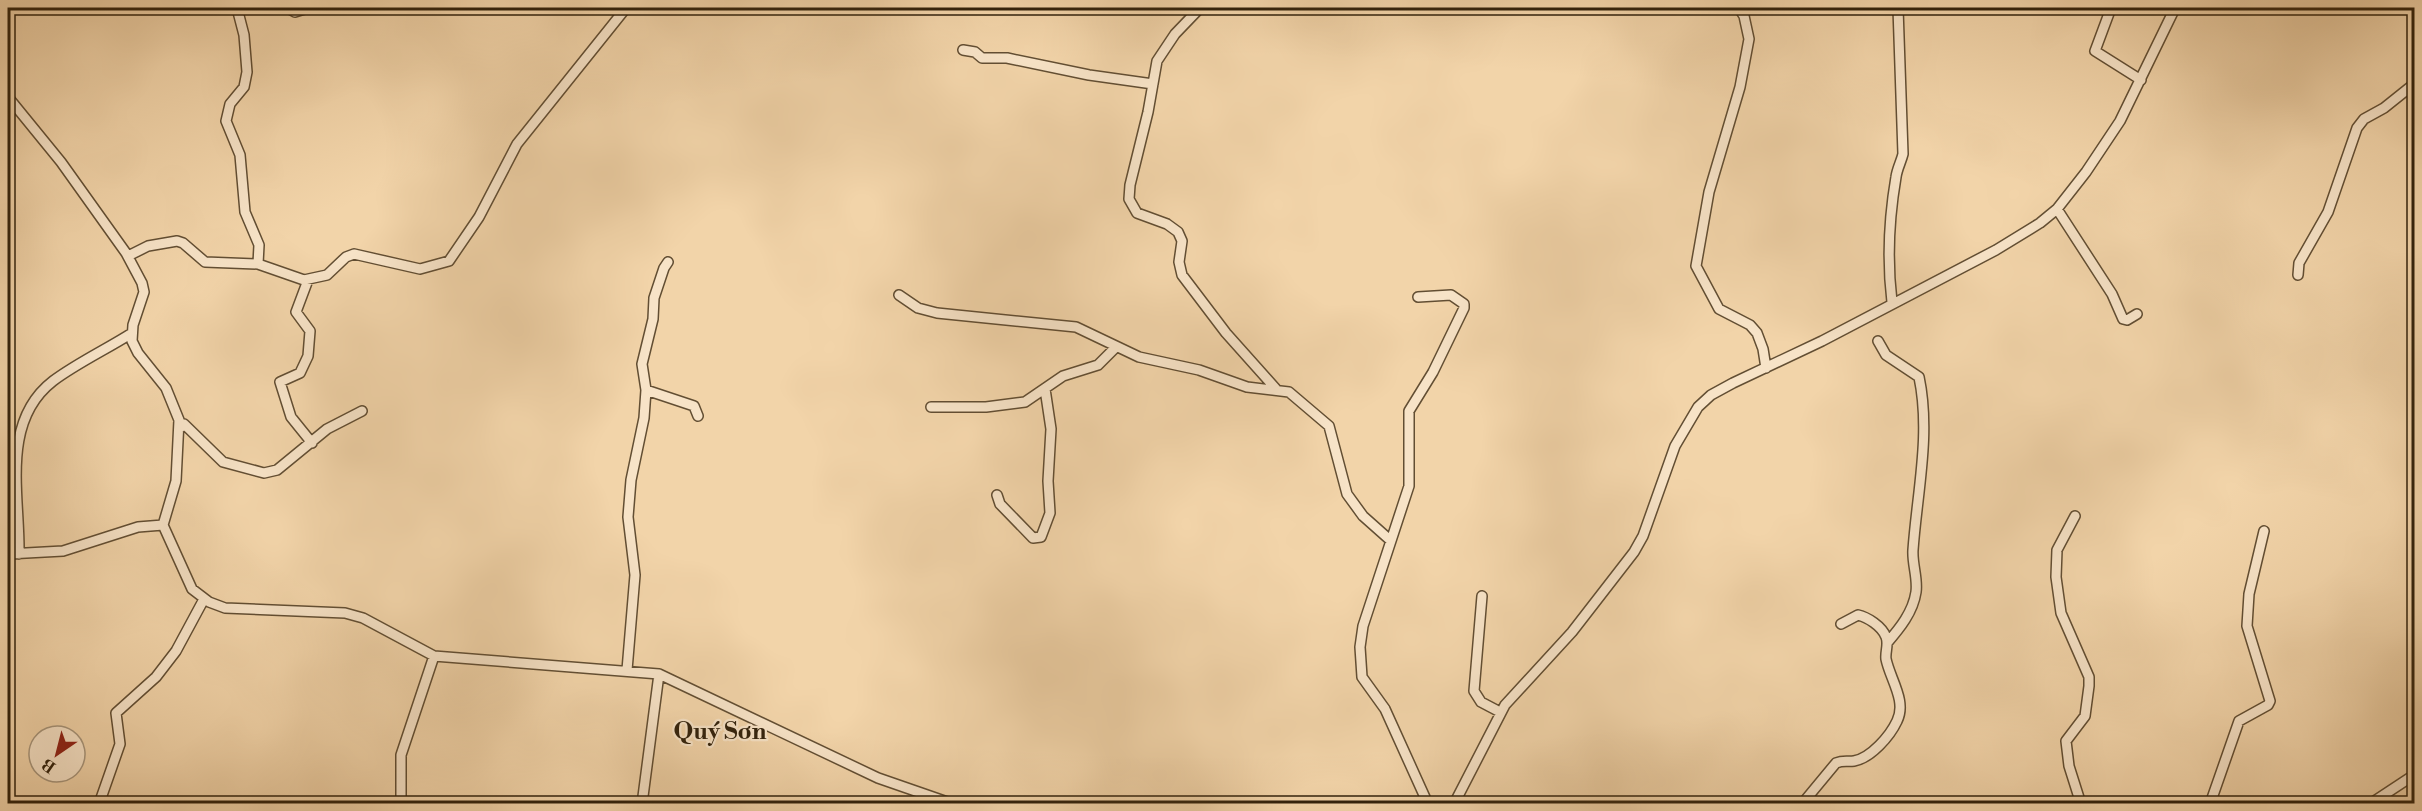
<svg xmlns="http://www.w3.org/2000/svg" width="2422" height="811" viewBox="0 0 2422 811" font-family="'Libre Bodoni',serif">
<style>
.lines{fill:none;stroke-linecap:round;stroke-linejoin:round}
.street-casing{stroke:#624e33;stroke-width:12}
.street{stroke:#f7e3c7;stroke-width:9}
.labels{text-anchor:middle;stroke-width:4.5;stroke-linejoin:round;paint-order:stroke}
.quarter-label{font-size:24px;font-weight:bold;fill:#32220c;stroke:#f7e3c7}
</style>
<rect width="100%" height="100%" fill="#f2d4a9"/>
<filter id="stains"><feTurbulence type="fractalNoise" baseFrequency=".00333" numOctaves="4"/><feColorMatrix values="0 0 0 0 .2 0 0 0 0 .09 0 0 0 0 .02 0 0 0 .5 -.17"/></filter>
<radialGradient id="worn" r=".72"><stop offset=".6" stop-color="#630" stop-opacity="0"/><stop offset="1" stop-color="#630" stop-opacity=".3"/></radialGradient>
<g class="lines">
<defs>
<path id="street" d="M 237,8 L 244,35 L 247,72 L 244,87 L 230,104 L 226,121 L 240,155 L 245,212 L 259,245 L 258,264
M 288,8 L 295,12 L 308,8
M 1200,8 L 1175,34 L 1157,61 L 1148,112 L 1130,185 L 1129,199 L 1137,213 L 1167,224 L 1178,232 L 1182,241 L 1179,262 L 1182,275 L 1226,333 L 1276,389
M 1739,8 L 1744,16 L 1749,39 L 1740,87 L 1709,192 L 1696,266 L 1719,309 L 1750,325 L 1757,333 L 1763,349 L 1766,368
M 2111,8 L 2095,51 L 2141,80
M 963,50 L 975,52 L 982,58 L 1007,58 L 1089,75 L 1153,84
M 8,97 L 61,162 L 126,253 L 142,283 L 144,292 L 133,325 L 132,341 L 138,353 L 166,388 L 179,420 L 176,481 L 163,525 L 192,589 L 209,602 L 225,608 L 345,613 L 363,618 L 434,656 L 659,674 L 878,778 L 953,804
M 2057,209 L 2112,294 L 2123,319 L 2127,320 L 2137,314
M 128,256 L 148,246 L 177,241 L 183,243 L 205,262 L 258,264 L 304,280 L 327,275 L 346,257 L 354,254 L 420,269 L 449,261 L 479,217 L 517,144 L 626,8
M 2298,275 L 2299,263 L 2328,212 L 2357,128 L 2364,119 L 2384,108 L 2414,84
M 308,280 L 296,312 L 310,331 L 308,356 L 300,373 L 280,382 L 291,417 L 312,443
M 899,295 L 918,308 L 937,313 L 1076,327 L 1139,357 L 1199,370 L 1247,387 L 1289,392 L 1329,426 L 1347,494 L 1363,516 L 1390,540
M 1418,297 L 1451,295 L 1464,304 L 1464,308 L 1433,372 L 1409,411 L 1409,486 L 1363,626 L 1360,647 L 1362,677 L 1385,709 L 1428,804
M 1892,302 C 1887,261 1889,218 1896,177 C 1897,169 1901,162 1903,154 L 1898,8
M 1878,341 L 1886,355 L 1919,377 C 1931,434 1917,493 1913,550 C 1912,564 1918,578 1916,592 C 1913,612 1900,628 1887,643
M 646,390 L 694,406 L 698,416
M 931,407 L 986,407 L 1025,402 L 1063,376 L 1098,365 L 1116,347
M 179,429 L 184,424 L 223,462 L 264,473 L 277,470 L 327,429 L 362,411
M 997,495 L 1000,504 L 1033,538 L 1041,537 L 1050,513 L 1048,481 L 1051,429 L 1045,389
M 2075,516 L 2057,550 L 2056,577 L 2061,613 L 2089,677 L 2089,686 L 2085,716 L 2066,741 L 2069,766 L 2081,804
M 8,554 L 63,551 L 138,527 L 163,525
M 19,554 C 20,495 0,422 53,381 C 77,363 107,349 132,333
M 1482,596 L 1474,691 L 1481,702 L 1500,712
M 627,670 L 635,575 L 628,517 L 631,480 L 644,418 L 646,390 L 642,364 L 653,319 L 654,298 L 664,268 L 668,262
M 99,804 L 120,744 L 116,713 L 156,677 L 176,651 L 204,599
M 401,804 L 401,755 L 434,656
M 642,804 L 659,674
M 1454,804 L 1505,705 L 1572,632 L 1634,552 L 1643,536 L 1675,446 L 1698,407 L 1711,395 L 1733,383 L 1822,341 L 1996,250 L 2040,223 L 2057,209 L 2086,172 L 2120,121 L 2175,8
M 1802,804 L 1836,763 C 1843,760 1848,762 1854,761 C 1871,758 1890,736 1897,721 C 1907,701 1890,679 1886,659 C 1885,652 1889,644 1886,637 C 1882,626 1867,617 1858,615 L 1841,624
M 2210,804 L 2239,721 L 2268,705 L 2270,701 L 2247,626 L 2249,594 L 2264,531
M 2370,804 L 2414,775"/>
</defs>
<use href="#street" class="street-casing"/>
<use href="#street" class="street"/>
</g>
<g class="labels">
<g class="quarter-label">
<text x="720" y="739">Quý Sơn</text>
</g>
</g>
<rect width="2422" height="811" fill="none" stroke="#f2d4a9" stroke-width="30"/>
<rect x="9" y="9" width="2404" height="793" fill="none" stroke="#32220c" stroke-width="3"/>
<rect x="15" y="15" width="2392" height="781" fill="none" stroke="#32220c" stroke-width="1.5"/>
<g transform="translate(57 754) rotate(215)"><circle r="28" fill="#f7e3c7" stroke="#a8967c" stroke-width="1.5"/>
<path d="M0-4.5L10 22L0 15L-10 22Z" fill="#8f2418"/>
<text y="-9" font-size="16" font-weight="bold" text-anchor="middle" fill="#32220c">B</text>
</g>
<rect width="100%" height="100%" filter="url(#stains)"/>
<rect width="100%" height="100%" fill="url(#worn)"/>
</svg>
